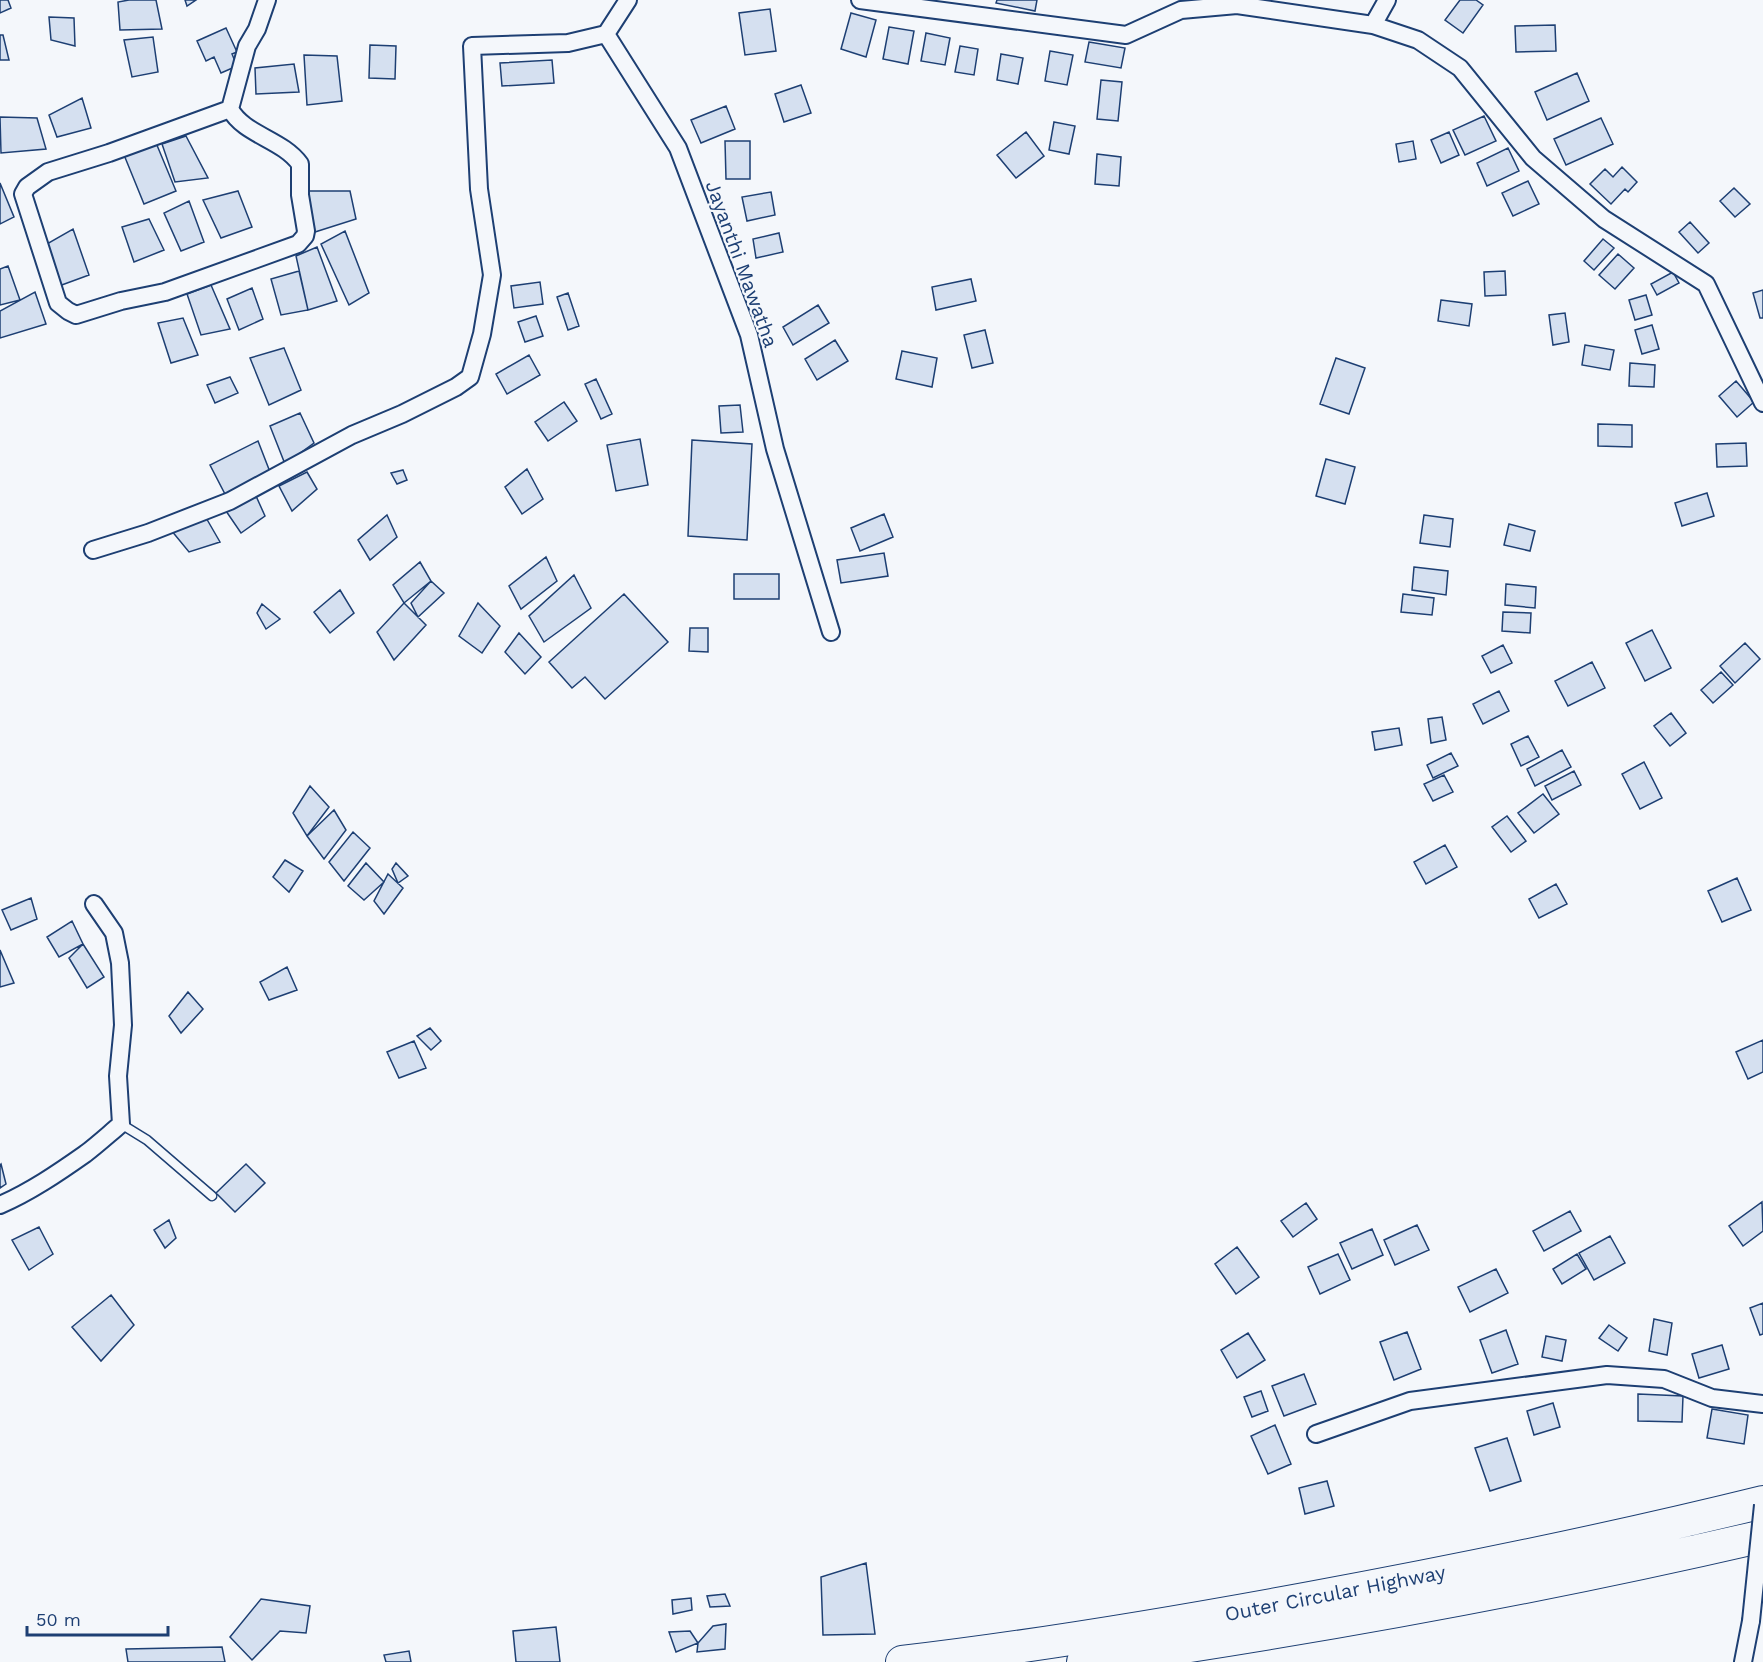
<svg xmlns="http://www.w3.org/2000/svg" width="1763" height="1662" viewBox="0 0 1763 1662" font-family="'Work Sans',sans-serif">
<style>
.building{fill:#d5e0f0;stroke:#1d3f73;stroke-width:1.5}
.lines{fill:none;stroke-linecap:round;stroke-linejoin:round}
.service-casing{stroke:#1d3f73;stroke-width:11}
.minor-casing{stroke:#1d3f73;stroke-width:20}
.motorway-casing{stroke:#1d3f73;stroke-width:34}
.service{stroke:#f4f7fb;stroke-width:8}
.minor{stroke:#f4f7fb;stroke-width:16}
.motorway{stroke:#f4f7fb;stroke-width:32}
.minor-bridge-casing{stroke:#1d3f73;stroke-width:20;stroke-linecap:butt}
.minor-bridge{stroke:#f4f7fb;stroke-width:16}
.labels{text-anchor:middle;stroke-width:4.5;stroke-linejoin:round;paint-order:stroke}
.street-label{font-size:20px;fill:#1d3f73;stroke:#f4f7fb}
</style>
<rect width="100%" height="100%" fill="#f4f7fb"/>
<path class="building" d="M 0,0 L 8,0 L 11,8 L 0,13 Z
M 129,0 L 156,0 L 162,29 L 120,30 L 118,2 Z
M 185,0 L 196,0 L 187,6 Z
M 997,0 L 1037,0 L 1035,11 L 996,3 Z
M 1460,0 L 1476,0 L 1483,5 L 1463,33 L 1445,20 Z
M 770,9 L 776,51 L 745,55 L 739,13 Z
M 851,13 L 876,20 L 866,57 L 841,49 Z
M 49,17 L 74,18 L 75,46 L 51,40 Z
M 1555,25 L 1556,51 L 1516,52 L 1515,26 Z
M 889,27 L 914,31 L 908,64 L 883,59 Z
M 226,28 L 237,52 L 232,54 L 237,66 L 221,73 L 214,57 L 206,61 L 197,41 Z
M 926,33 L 950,38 L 945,65 L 921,61 Z
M 0,35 L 3,35 L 9,60 L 0,60 Z
M 153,37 L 158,72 L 132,77 L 124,40 Z
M 1089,42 L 1125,48 L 1121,68 L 1085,62 Z
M 370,45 L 396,46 L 395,79 L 369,78 Z
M 960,46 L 978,49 L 974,75 L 955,72 Z
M 1050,51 L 1073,55 L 1067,85 L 1045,81 Z
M 1001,54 L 1023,58 L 1018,84 L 997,80 Z
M 304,55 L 337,56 L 342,101 L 307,105 Z
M 552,60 L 554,83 L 502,86 L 500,63 Z
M 294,64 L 299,92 L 256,94 L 255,68 Z
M 1577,73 L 1589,101 L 1547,120 L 1535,92 Z
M 1101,80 L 1122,82 L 1118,121 L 1097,119 Z
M 801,85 L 811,113 L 784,122 L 775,94 Z
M 82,98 L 91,128 L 57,137 L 49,115 Z
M 726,106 L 735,129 L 701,143 L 691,120 Z
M 1484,116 L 1496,141 L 1465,155 L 1453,130 Z
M 0,117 L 37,118 L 46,149 L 1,153 Z
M 1601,118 L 1613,144 L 1566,165 L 1554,139 Z
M 1054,122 L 1075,126 L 1069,154 L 1049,150 Z
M 1026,132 L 1044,156 L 1016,178 L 997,155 Z
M 1449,132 L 1459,155 L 1441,163 L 1431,140 Z
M 186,136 L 208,178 L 175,182 L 162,144 Z
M 154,138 L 176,191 L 144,204 L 122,150 Z
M 725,141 L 750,141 L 750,179 L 726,179 Z
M 1413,141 L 1416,159 L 1399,162 L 1396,144 Z
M 1508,148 L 1519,171 L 1487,186 L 1477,163 Z
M 1097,154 L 1121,157 L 1119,186 L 1095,184 Z
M 1622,167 L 1637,182 L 1628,192 L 1625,189 L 1611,204 L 1590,184 L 1605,169 L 1613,177 Z
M 1528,181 L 1539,204 L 1513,216 L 1502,193 Z
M 0,183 L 14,217 L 0,224 Z
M 1734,188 L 1750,204 L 1735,217 L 1720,201 Z
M 238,191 L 252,227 L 221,238 L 203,200 Z
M 302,191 L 350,191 L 356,219 L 315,232 Z
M 771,192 L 775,215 L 747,221 L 742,197 Z
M 189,201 L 204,242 L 181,251 L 164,213 Z
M 149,219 L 164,250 L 134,262 L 122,227 Z
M 1690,222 L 1709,243 L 1698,253 L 1679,232 Z
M 73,229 L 89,275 L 59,286 L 45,245 Z
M 345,231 L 369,293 L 349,305 L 321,244 Z
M 779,233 L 783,252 L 756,258 L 753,239 Z
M 1603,239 L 1614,248 L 1594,270 L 1584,261 Z
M 317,247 L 337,301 L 308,310 L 296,256 Z
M 1618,254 L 1634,268 L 1615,289 L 1599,275 Z
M 8,266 L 20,300 L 0,305 L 0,269 Z
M 299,271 L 308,310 L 281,315 L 271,279 Z
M 1505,271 L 1506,295 L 1485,296 L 1484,272 Z
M 1673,272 L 1679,283 L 1657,295 L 1651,284 Z
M 971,279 L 976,301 L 936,310 L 932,287 Z
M 540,282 L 543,304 L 514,308 L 511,286 Z
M 211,285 L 230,329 L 201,335 L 187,294 Z
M 252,288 L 263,319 L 239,330 L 227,299 Z
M 1763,290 L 1763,318 L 1760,318 L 1753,293 Z
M 35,292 L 46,324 L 0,338 L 0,311 Z
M 568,293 L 579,326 L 568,330 L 557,297 Z
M 1646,295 L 1652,315 L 1635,320 L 1629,300 Z
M 1441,300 L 1472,304 L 1469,326 L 1438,321 Z
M 818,305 L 829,323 L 793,345 L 783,327 Z
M 1565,313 L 1569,342 L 1553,345 L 1549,315 Z
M 536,316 L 543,336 L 525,342 L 518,322 Z
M 183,318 L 198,355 L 171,363 L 158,323 Z
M 1652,325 L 1659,349 L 1642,354 L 1635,330 Z
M 985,330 L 993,363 L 972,368 L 964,335 Z
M 835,340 L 848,361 L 817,380 L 805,359 Z
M 1585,345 L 1614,350 L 1610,370 L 1582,365 Z
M 284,348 L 301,390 L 269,405 L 250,358 Z
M 902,351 L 937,358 L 932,387 L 896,379 Z
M 529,355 L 540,375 L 507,394 L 496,374 Z
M 1336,358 L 1365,368 L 1349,414 L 1320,404 Z
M 1630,363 L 1655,365 L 1654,387 L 1629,386 Z
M 230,377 L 238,393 L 215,403 L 207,385 Z
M 596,379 L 612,414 L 601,419 L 585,384 Z
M 1736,381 L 1754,402 L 1737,417 L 1719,396 Z
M 564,402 L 577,421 L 548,441 L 535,422 Z
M 740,405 L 743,432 L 721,433 L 719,406 Z
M 300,413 L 314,443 L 285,464 L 270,426 Z
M 1598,424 L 1632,425 L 1632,447 L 1598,446 Z
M 640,439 L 648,485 L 616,491 L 607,445 Z
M 692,440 L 752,444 L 747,540 L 688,536 Z
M 258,441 L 270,472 L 226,496 L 210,465 Z
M 1746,443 L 1747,466 L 1717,467 L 1716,444 Z
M 1326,459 L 1355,467 L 1345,504 L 1316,496 Z
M 527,469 L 543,499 L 522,514 L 505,487 Z
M 403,470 L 407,480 L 397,484 L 391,473 Z
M 307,472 L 317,489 L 292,511 L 279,486 Z
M 1707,493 L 1714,516 L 1682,526 L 1675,503 Z
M 256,496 L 265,516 L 241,533 L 226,511 Z
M 884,514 L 893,537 L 860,551 L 851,528 Z
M 387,515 L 397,537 L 370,560 L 358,540 Z
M 1424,515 L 1453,519 L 1450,547 L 1420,543 Z
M 205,516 L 220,542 L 189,552 L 171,530 Z
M 1509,524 L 1535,531 L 1530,551 L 1504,545 Z
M 884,553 L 888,576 L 841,583 L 837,560 Z
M 546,557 L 557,581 L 521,609 L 509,586 Z
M 420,562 L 431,581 L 404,603 L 393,585 Z
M 1414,567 L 1448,571 L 1446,595 L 1412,590 Z
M 734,574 L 779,574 L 779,599 L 734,599 Z
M 574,575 L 591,608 L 544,642 L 529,616 Z
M 431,581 L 444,593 L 418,617 L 411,603 Z
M 1506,584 L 1536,587 L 1535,608 L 1505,605 Z
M 340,590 L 354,613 L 330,633 L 314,612 Z
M 624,594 L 668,642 L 605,699 L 585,677 L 572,688 L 549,662 Z
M 1403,594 L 1434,598 L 1432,615 L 1401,612 Z
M 404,603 L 426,625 L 394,660 L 377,632 Z
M 478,603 L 500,626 L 482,653 L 459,636 Z
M 262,604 L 280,619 L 266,629 L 257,613 Z
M 1503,612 L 1531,613 L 1530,633 L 1502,631 Z
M 690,628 L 708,628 L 708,652 L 689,651 Z
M 1652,630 L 1671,668 L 1645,681 L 1626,643 Z
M 519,633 L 541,657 L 525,674 L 505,652 Z
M 1745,643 L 1760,659 L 1735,683 L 1720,666 Z
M 1503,645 L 1512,663 L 1491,673 L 1482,656 Z
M 1592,662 L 1605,688 L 1568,706 L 1555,681 Z
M 1721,672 L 1733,685 L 1713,703 L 1701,690 Z
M 1499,691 L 1509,711 L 1483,724 L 1473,704 Z
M 1671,713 L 1686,733 L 1670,746 L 1654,726 Z
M 1442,717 L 1446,740 L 1431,743 L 1428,719 Z
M 1399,728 L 1402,745 L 1375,750 L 1372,732 Z
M 1528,736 L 1539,757 L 1521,766 L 1511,744 Z
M 1562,750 L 1571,767 L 1535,786 L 1527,769 Z
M 1451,753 L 1458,766 L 1433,778 L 1427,765 Z
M 1644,762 L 1662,798 L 1640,809 L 1622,774 Z
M 1574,771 L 1581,785 L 1552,800 L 1545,786 Z
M 1444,775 L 1453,792 L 1433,801 L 1424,784 Z
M 310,786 L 329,807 L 307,836 L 293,813 Z
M 1543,794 L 1559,814 L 1534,833 L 1518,813 Z
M 334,810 L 346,830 L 324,859 L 307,836 Z
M 1507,816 L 1526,841 L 1511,852 L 1492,827 Z
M 353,832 L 370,848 L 344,881 L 329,862 Z
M 1445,845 L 1457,867 L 1426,884 L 1414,862 Z
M 285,860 L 303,871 L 289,892 L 273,877 Z
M 366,863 L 384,882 L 364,900 L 348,886 Z
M 396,863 L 408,876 L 398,883 L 392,869 Z
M 388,874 L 403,888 L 384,914 L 374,901 Z
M 1737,878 L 1751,910 L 1722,922 L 1708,891 Z
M 1556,884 L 1567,904 L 1539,918 L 1529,899 Z
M 31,898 L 37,919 L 11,930 L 2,910 Z
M 72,921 L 83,944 L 59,957 L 47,937 Z
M 83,944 L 104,977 L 87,988 L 69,958 Z
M 0,950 L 14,983 L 0,987 Z
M 287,967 L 297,990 L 269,1000 L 260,982 Z
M 188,992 L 203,1009 L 181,1033 L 169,1016 Z
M 430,1028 L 441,1041 L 431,1050 L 417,1036 Z
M 1763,1040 L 1763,1072 L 1748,1079 L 1736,1052 Z
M 414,1041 L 426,1068 L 399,1078 L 387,1052 Z
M 1,1164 L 6,1184 L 0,1188 L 0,1165 Z
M 246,1164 L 265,1183 L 235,1212 L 216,1193 Z
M 1762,1202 L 1763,1231 L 1743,1246 L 1729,1226 Z
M 1306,1203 L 1317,1219 L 1293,1237 L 1281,1221 Z
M 1570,1211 L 1581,1231 L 1544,1251 L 1533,1231 Z
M 169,1220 L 176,1238 L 165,1248 L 154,1230 Z
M 1417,1225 L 1429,1250 L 1395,1265 L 1384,1240 Z
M 39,1227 L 53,1254 L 29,1270 L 12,1240 Z
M 1372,1229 L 1383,1255 L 1352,1269 L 1340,1243 Z
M 1610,1236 L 1625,1263 L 1594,1280 L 1579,1253 Z
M 1237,1247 L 1259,1277 L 1236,1294 L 1215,1264 Z
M 1338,1254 L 1350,1280 L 1320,1294 L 1308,1267 Z
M 1577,1254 L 1586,1269 L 1562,1284 L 1553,1269 Z
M 1496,1269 L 1508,1293 L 1470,1312 L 1458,1287 Z
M 111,1295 L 134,1325 L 101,1361 L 72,1327 Z
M 1763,1303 L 1763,1334 L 1760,1335 L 1750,1308 Z
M 1654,1319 L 1672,1323 L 1667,1355 L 1649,1351 Z
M 1609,1325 L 1627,1338 L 1618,1351 L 1599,1338 Z
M 1506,1330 L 1518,1364 L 1492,1373 L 1480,1340 Z
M 1407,1332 L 1421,1369 L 1394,1380 L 1380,1342 Z
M 1248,1333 L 1265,1360 L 1237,1378 L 1221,1350 Z
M 1546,1336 L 1566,1340 L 1562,1361 L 1542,1357 Z
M 1722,1345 L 1729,1369 L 1699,1378 L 1692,1354 Z
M 1304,1374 L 1316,1404 L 1284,1416 L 1272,1386 Z
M 1261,1391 L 1268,1411 L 1252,1417 L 1244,1397 Z
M 1638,1394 L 1683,1396 L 1682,1422 L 1638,1421 Z
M 1553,1403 L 1560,1427 L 1534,1435 L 1527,1411 Z
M 1712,1409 L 1748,1415 L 1744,1444 L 1707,1438 Z
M 1275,1425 L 1291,1464 L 1268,1474 L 1251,1436 Z
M 1507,1438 L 1521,1481 L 1490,1491 L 1475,1448 Z
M 1327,1481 L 1334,1506 L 1305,1514 L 1299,1488 Z
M 866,1563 L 875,1634 L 823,1635 L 821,1577 Z
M 725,1594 L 730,1606 L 710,1607 L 707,1596 Z
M 691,1598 L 692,1610 L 673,1614 L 672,1600 Z
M 261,1599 L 310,1606 L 306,1633 L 280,1631 L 252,1660 L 230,1637 Z
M 726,1624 L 725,1649 L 697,1652 L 698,1643 L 713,1626 Z
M 556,1627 L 560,1662 L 516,1662 L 513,1631 Z
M 690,1631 L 698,1643 L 676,1652 L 669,1632 Z
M 222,1647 L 225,1662 L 128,1662 L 126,1649 Z
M 409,1651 L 411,1662 L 386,1662 L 384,1655 Z"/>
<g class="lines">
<defs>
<path id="service" d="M 121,1124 L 147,1140 L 212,1196"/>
<path id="minor" d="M 628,0 L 606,34 L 678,148 L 749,335 L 775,449 L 831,632
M 860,0 L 1126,35 L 1181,10 L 1237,5 L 1373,25 L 1418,40 L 1460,68 L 1533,158 L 1604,219 L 1706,284 L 1763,403
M 1373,25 L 1387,0
M 230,109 L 109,153 L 48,172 L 27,187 L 23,194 L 58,303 L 68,311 L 76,315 L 121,301 L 165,292 L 298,244 L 305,236 L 306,231 L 300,195 L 300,164 C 282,139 244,135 230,109 L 247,46 L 257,29 L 267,0
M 93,550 L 148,533 L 230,501 L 352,435 L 402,414 L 456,387 L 470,377 L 482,334 L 492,275 L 479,189 L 472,46 L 568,43 L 606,34
M 0,1205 C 30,1192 58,1173 85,1154 C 97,1145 109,1134 121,1124 L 118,1076 L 123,1025 L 120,963 L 114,933 L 94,904
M 1316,1434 L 1410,1401 L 1607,1375 L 1664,1379 L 1712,1398 L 1763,1404
M 1743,1662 L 1751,1621"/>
<path id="motorway" d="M 902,1662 C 1039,1646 1175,1623 1310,1598 C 1462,1570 1613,1539 1763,1502
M 1083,1662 C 1312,1629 1538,1588 1763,1536"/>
</defs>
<use href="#service" class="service-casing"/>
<use href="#minor" class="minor-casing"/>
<use href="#motorway" class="motorway-casing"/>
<use href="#service" class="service"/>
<use href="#minor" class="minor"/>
<use href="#motorway" class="motorway"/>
<defs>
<path id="minor-bridge" d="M 1751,1621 L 1763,1505"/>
</defs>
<use href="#minor-bridge" class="minor-bridge-casing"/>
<use href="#minor-bridge" class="minor-bridge"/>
</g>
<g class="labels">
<g class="street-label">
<text transform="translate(742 264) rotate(70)" y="7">Jayanthi Mawatha</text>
<text transform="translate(1335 1593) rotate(-11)" y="7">Outer Circular Highway</text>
</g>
</g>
<path d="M27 1626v9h141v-9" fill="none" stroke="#1d3f73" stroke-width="3"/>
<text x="36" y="1626" font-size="18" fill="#1d3f73" stroke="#f4f7fb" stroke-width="4.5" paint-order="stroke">50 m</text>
</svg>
